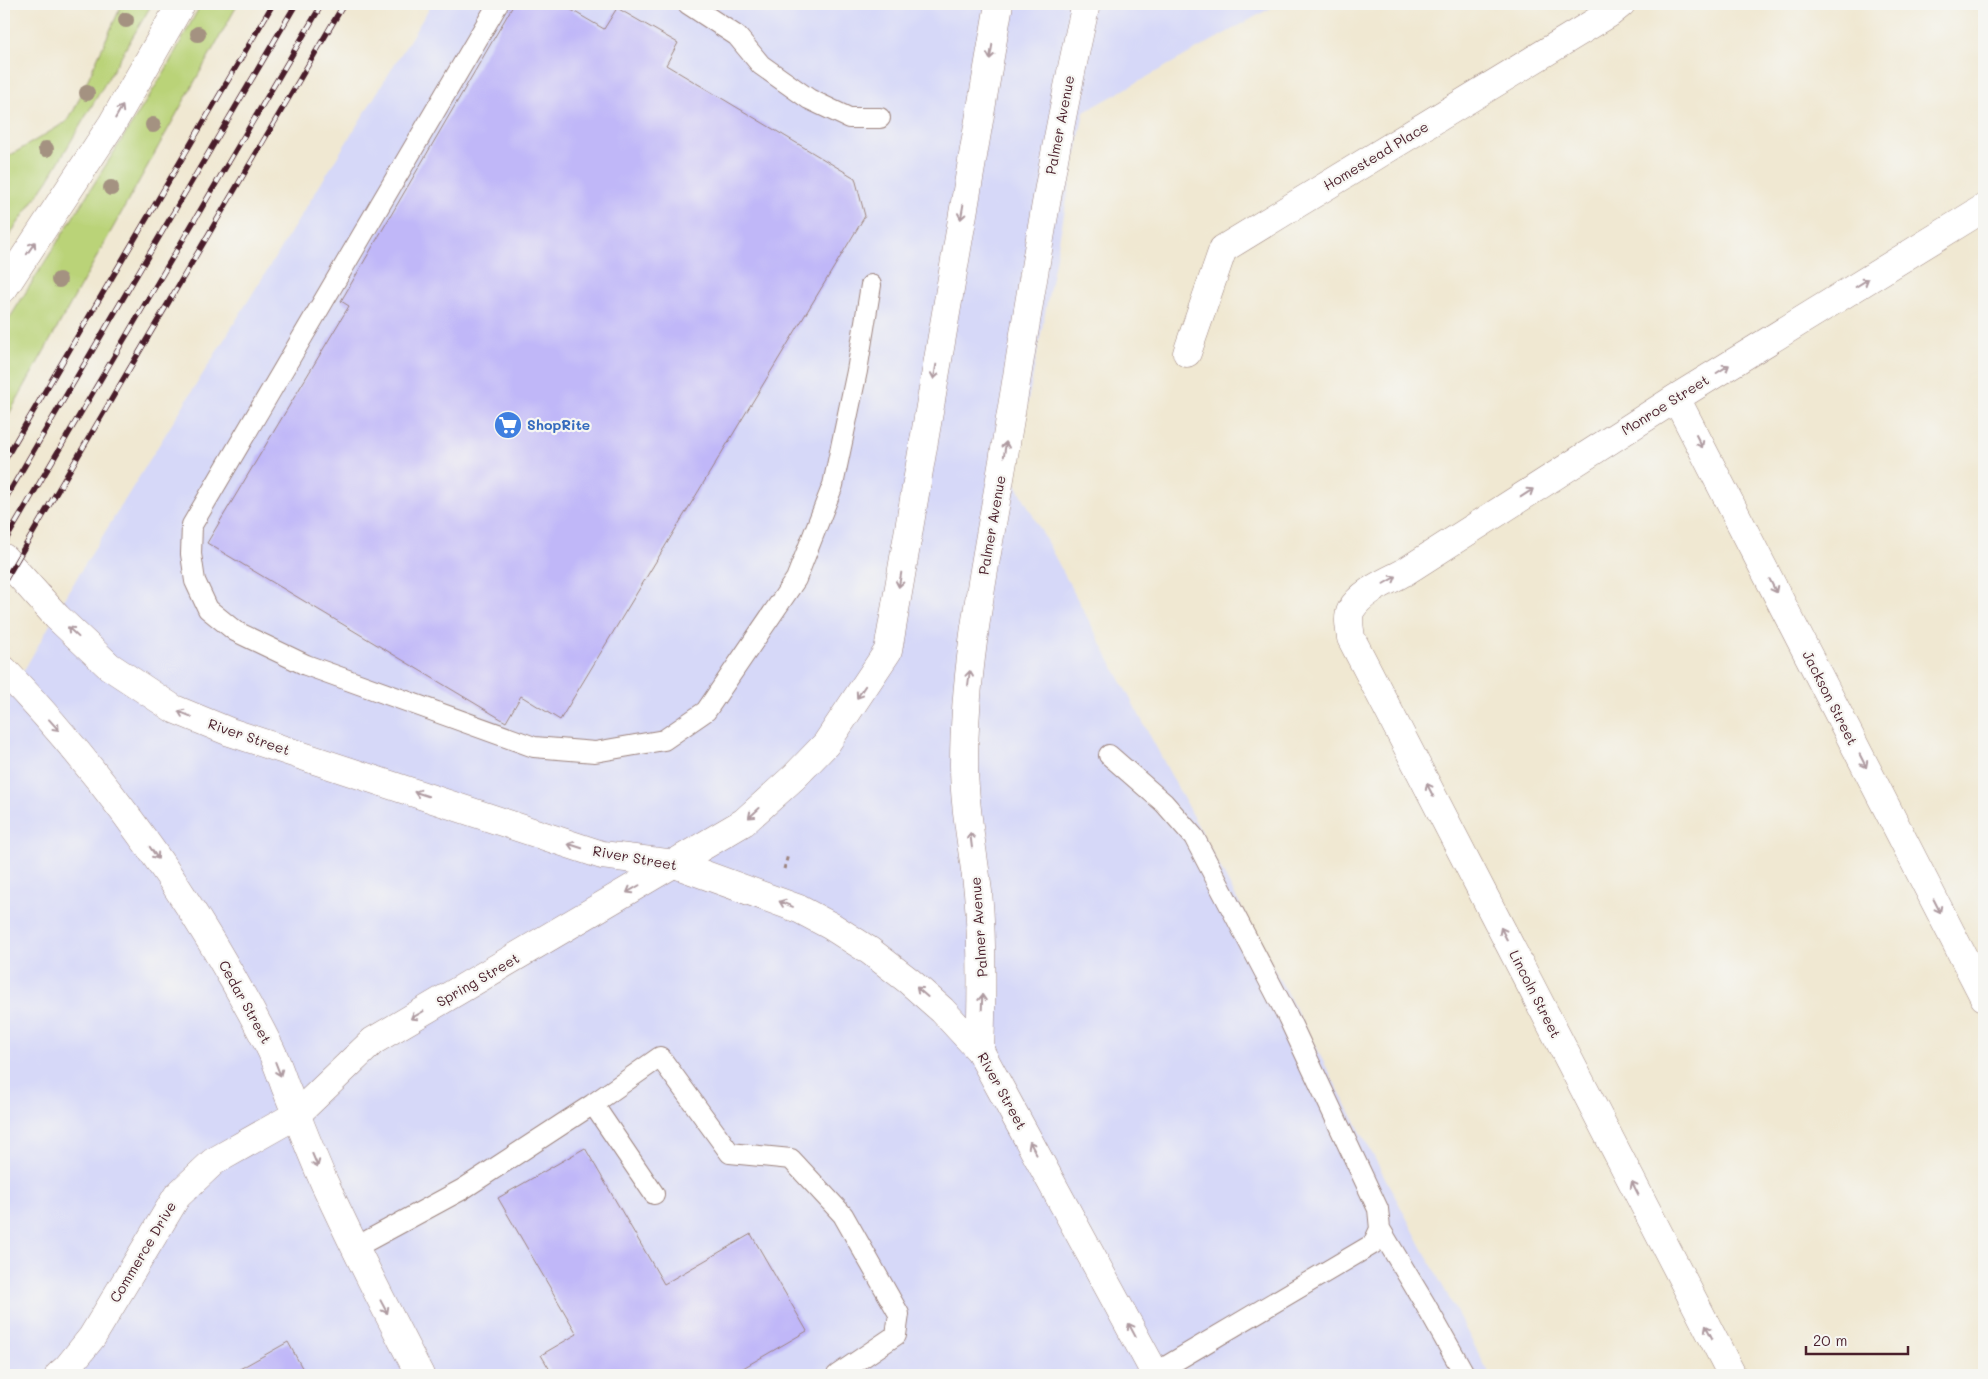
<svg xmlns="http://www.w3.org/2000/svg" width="1988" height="1379" viewBox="0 0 1988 1379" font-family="Mali,sans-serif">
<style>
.built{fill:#d6d8f8}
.green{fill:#bad378;stroke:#827952}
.building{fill:#c0b7f8}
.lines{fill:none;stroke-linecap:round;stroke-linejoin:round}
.service-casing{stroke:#9d847e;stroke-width:22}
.minor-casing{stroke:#9d847e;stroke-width:29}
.tertiary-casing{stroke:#9d847e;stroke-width:29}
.secondary-casing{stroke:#9d847e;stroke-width:29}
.motorway-casing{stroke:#9d847e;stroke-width:29}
.path{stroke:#9d847e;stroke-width:3;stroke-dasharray:4 4;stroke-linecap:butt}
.service{stroke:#fff;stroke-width:20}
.minor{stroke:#fff;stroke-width:28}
.tertiary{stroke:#fff;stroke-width:28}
.secondary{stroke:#fff;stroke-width:28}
.motorway{stroke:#fff;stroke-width:28}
.rail-casing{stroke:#4a1f2b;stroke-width:5.5}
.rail{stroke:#f6f6f2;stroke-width:4;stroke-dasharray:11;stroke-linecap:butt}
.tree{fill:#a49281}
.oneway{stroke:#ae9aa0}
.labels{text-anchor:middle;stroke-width:4.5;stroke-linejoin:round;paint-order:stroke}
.street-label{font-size:14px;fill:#4a1f2b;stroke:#f6f6f2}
.shop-label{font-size:14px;font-weight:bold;fill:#366cbe;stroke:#f6f6f2;text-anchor:start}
</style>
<rect width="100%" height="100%" fill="#f6f6f2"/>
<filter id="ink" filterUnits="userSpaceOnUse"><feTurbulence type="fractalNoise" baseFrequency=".02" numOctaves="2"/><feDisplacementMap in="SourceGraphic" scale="10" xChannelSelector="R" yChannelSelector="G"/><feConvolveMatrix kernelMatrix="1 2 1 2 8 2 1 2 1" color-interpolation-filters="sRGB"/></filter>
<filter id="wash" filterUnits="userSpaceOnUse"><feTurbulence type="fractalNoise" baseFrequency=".0096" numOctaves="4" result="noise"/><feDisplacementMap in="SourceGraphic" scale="20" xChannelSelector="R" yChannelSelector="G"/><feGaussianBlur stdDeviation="1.12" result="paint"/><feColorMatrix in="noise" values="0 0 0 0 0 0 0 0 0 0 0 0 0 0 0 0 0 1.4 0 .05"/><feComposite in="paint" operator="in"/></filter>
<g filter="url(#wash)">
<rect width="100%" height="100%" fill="#f0e8d2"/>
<path class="built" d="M 432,4 L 1278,4 L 1084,112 L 1013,478 L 1490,1375 L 4,1375 L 4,705 L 79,574 Z"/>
<path class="green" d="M 122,4 L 152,4 L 48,180 L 4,243 L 4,159 L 66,122 L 74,110 Z
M 201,4 L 238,4 L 4,423 L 4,327 L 165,71 Z"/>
<g id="blocks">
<path class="building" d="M 514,4 L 561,4 L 604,29 L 617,8 L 678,43 L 666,65 L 855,178 L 865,216 L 560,720 L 521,696 L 506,722 L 207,543 L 349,306 L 341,301 Z
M 585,1148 L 664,1284 L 751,1234 L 807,1331 L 731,1375 L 553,1375 L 541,1355 L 577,1334 L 498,1198 Z
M 288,1342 L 306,1375 L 229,1375 Z"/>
</g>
</g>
<g filter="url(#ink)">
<use href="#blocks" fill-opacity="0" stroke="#9d847e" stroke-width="1"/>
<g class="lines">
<defs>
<path id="service" d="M 498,4 L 192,525 L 191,554 L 195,581 L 208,609 L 235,631 L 306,665 L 534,747 L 595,752 L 664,740 L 706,711 L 796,579 L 833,485 L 857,371 L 871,285
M 688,4 L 737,36 L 761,65 L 809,99 L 849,118 L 880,118
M 1109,755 L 1164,803 L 1194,837 L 1288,1017 L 1378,1209 L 1380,1229 L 1373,1244 L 1155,1373
M 593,1104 L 660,1057 L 730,1153 L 791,1159 L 843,1215 L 899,1314 L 896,1335 L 837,1375
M 1380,1229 L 1425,1304 L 1465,1375
M 356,1247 L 463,1189 L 593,1104 L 654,1194"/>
<path id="minor" d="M 1187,353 L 1223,249 L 1610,13 L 1621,4
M 1676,398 L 1984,997
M 59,1375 L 67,1368 L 92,1337 L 177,1196 L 213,1162 L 296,1115
M 1732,1375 L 1351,638 C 1350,629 1347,618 1351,610 C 1361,592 1386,582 1403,573 L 1676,398 L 1984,208"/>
<path id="tertiary" d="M 980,1051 C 982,998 983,945 978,892 C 973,850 964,807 964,765 C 964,658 988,553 1005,449 C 1030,300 1052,151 1086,4
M 296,1115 L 373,1041 L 744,822 L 794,777 L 826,744 L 888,651 L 999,4"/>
<path id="secondary" d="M 4,558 L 57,617 L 109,666 L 174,709 L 230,732 L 602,855 L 675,864 L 799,909 L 831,926 L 870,951 L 909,981 L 942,1010 L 980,1051 L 1156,1375
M 4,670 C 110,781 198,907 268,1044 C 275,1057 280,1072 285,1086 C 298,1118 310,1151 324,1182 C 354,1247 387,1312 420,1375"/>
<path id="motorway" d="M 4,288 L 112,124 L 181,4"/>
</defs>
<use href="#service" class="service-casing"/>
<use href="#minor" class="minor-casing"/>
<use href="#tertiary" class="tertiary-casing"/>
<use href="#secondary" class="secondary-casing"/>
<use href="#motorway" class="motorway-casing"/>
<path class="path" d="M 784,869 L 788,855"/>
<use href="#service" class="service"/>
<use href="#minor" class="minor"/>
<use href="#tertiary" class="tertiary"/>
<use href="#secondary" class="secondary"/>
<use href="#motorway" class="motorway"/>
<defs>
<path id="rail" d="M 4,461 L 273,4
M 4,501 L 296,4
M 4,543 L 322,4
M 4,582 L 344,4"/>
</defs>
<use href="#rail" class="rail-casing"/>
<use href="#rail" class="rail"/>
</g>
<g class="tree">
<circle cx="126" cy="20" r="8"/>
<circle cx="198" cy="34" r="8"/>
<circle cx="87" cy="93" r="8"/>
<circle cx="153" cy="125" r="8"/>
<circle cx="46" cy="149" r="8"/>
<circle cx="111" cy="188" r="8"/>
<circle cx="59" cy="280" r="8"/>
</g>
<defs><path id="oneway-shaft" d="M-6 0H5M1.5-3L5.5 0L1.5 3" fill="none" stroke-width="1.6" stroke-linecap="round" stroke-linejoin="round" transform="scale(1.25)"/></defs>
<g class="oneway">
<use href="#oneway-shaft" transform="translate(991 52) rotate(100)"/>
<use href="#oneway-shaft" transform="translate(119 112) rotate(-60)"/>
<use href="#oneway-shaft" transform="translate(962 212) rotate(100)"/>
<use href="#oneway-shaft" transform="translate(31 248) rotate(-56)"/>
<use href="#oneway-shaft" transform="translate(1862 283) rotate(-32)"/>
<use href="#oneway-shaft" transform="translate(1723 369) rotate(-32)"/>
<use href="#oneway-shaft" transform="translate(935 372) rotate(100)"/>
<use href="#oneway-shaft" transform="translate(1699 441) rotate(63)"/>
<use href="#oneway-shaft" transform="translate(1005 449) rotate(-81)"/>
<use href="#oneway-shaft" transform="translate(1527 493) rotate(-33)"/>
<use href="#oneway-shaft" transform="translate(900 580) rotate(100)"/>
<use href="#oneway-shaft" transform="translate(1390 580) rotate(-30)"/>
<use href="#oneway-shaft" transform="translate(1773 586) rotate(63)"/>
<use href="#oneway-shaft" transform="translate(73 632) rotate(-137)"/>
<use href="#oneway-shaft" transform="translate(969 678) rotate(-83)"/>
<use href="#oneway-shaft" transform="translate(861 692) rotate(124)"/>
<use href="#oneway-shaft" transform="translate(185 714) rotate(-158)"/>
<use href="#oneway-shaft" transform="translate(54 725) rotate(48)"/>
<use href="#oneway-shaft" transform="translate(1863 761) rotate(63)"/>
<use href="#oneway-shaft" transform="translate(1430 790) rotate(-117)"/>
<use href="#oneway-shaft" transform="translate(421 794) rotate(-162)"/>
<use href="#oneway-shaft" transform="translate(754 813) rotate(138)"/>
<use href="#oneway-shaft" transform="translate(971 840) rotate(-97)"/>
<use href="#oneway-shaft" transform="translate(575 846) rotate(-162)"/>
<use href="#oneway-shaft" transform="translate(154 853) rotate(55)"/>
<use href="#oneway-shaft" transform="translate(633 889) rotate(150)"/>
<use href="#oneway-shaft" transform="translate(786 904) rotate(-158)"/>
<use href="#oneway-shaft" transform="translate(1937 906) rotate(63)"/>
<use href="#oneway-shaft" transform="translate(1504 934) rotate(-117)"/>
<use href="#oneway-shaft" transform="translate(922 992) rotate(-139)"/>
<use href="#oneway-shaft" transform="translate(982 1002) rotate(-88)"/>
<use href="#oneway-shaft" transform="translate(417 1015) rotate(150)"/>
<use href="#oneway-shaft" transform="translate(278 1069) rotate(69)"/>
<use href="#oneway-shaft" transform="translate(1033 1148) rotate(-118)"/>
<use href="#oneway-shaft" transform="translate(315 1160) rotate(67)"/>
<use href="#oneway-shaft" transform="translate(1635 1188) rotate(-117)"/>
<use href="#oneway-shaft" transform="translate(384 1307) rotate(62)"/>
<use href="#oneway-shaft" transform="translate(1132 1330) rotate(-118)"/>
<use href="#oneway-shaft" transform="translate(1709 1332) rotate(-117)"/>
</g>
</g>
<defs>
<symbol id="supermarket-disc" viewBox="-11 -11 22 22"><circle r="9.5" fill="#3f7fe0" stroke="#f6f6f2"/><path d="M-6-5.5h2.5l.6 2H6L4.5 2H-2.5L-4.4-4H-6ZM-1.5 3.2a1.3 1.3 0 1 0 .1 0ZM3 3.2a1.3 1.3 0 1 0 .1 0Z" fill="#fff"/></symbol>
</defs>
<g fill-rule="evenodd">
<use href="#supermarket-disc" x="492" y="409" width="32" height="32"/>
</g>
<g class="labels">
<g class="street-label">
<text transform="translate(1060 125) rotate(-79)" y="5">Palmer Avenue</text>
<text transform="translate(1376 156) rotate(-31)" y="5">Homestead Place</text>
<text transform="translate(1665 405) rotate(-32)" y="5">Monroe Street</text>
<text transform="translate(992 525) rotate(-80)" y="5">Palmer Avenue</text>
<text transform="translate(1830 698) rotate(63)" y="5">Jackson Street</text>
<text transform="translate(249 737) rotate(19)" y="5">River Street</text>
<text transform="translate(635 858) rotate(10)" y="5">River Street</text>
<text transform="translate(979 927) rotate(-94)" y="5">Palmer Avenue</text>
<text transform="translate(478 980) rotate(-30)" y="5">Spring Street</text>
<text transform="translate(1535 994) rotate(63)" y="5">Lincoln Street</text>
<text transform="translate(245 1002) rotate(61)" y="5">Cedar Street</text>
<text transform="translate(1002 1091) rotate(61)" y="5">River Street</text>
<text transform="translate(143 1252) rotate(-59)" y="5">Commerce Drive</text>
</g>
<g class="shop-label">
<text x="527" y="430">ShopRite</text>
</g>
</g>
<rect width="1988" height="1379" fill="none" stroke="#f6f6f2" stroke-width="20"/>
<path d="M1806 1346v8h102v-8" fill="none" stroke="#4a1f2b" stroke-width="2.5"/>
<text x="1813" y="1346" font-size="15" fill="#4a1f2b" stroke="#f6f6f2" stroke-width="4" paint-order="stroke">20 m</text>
</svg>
